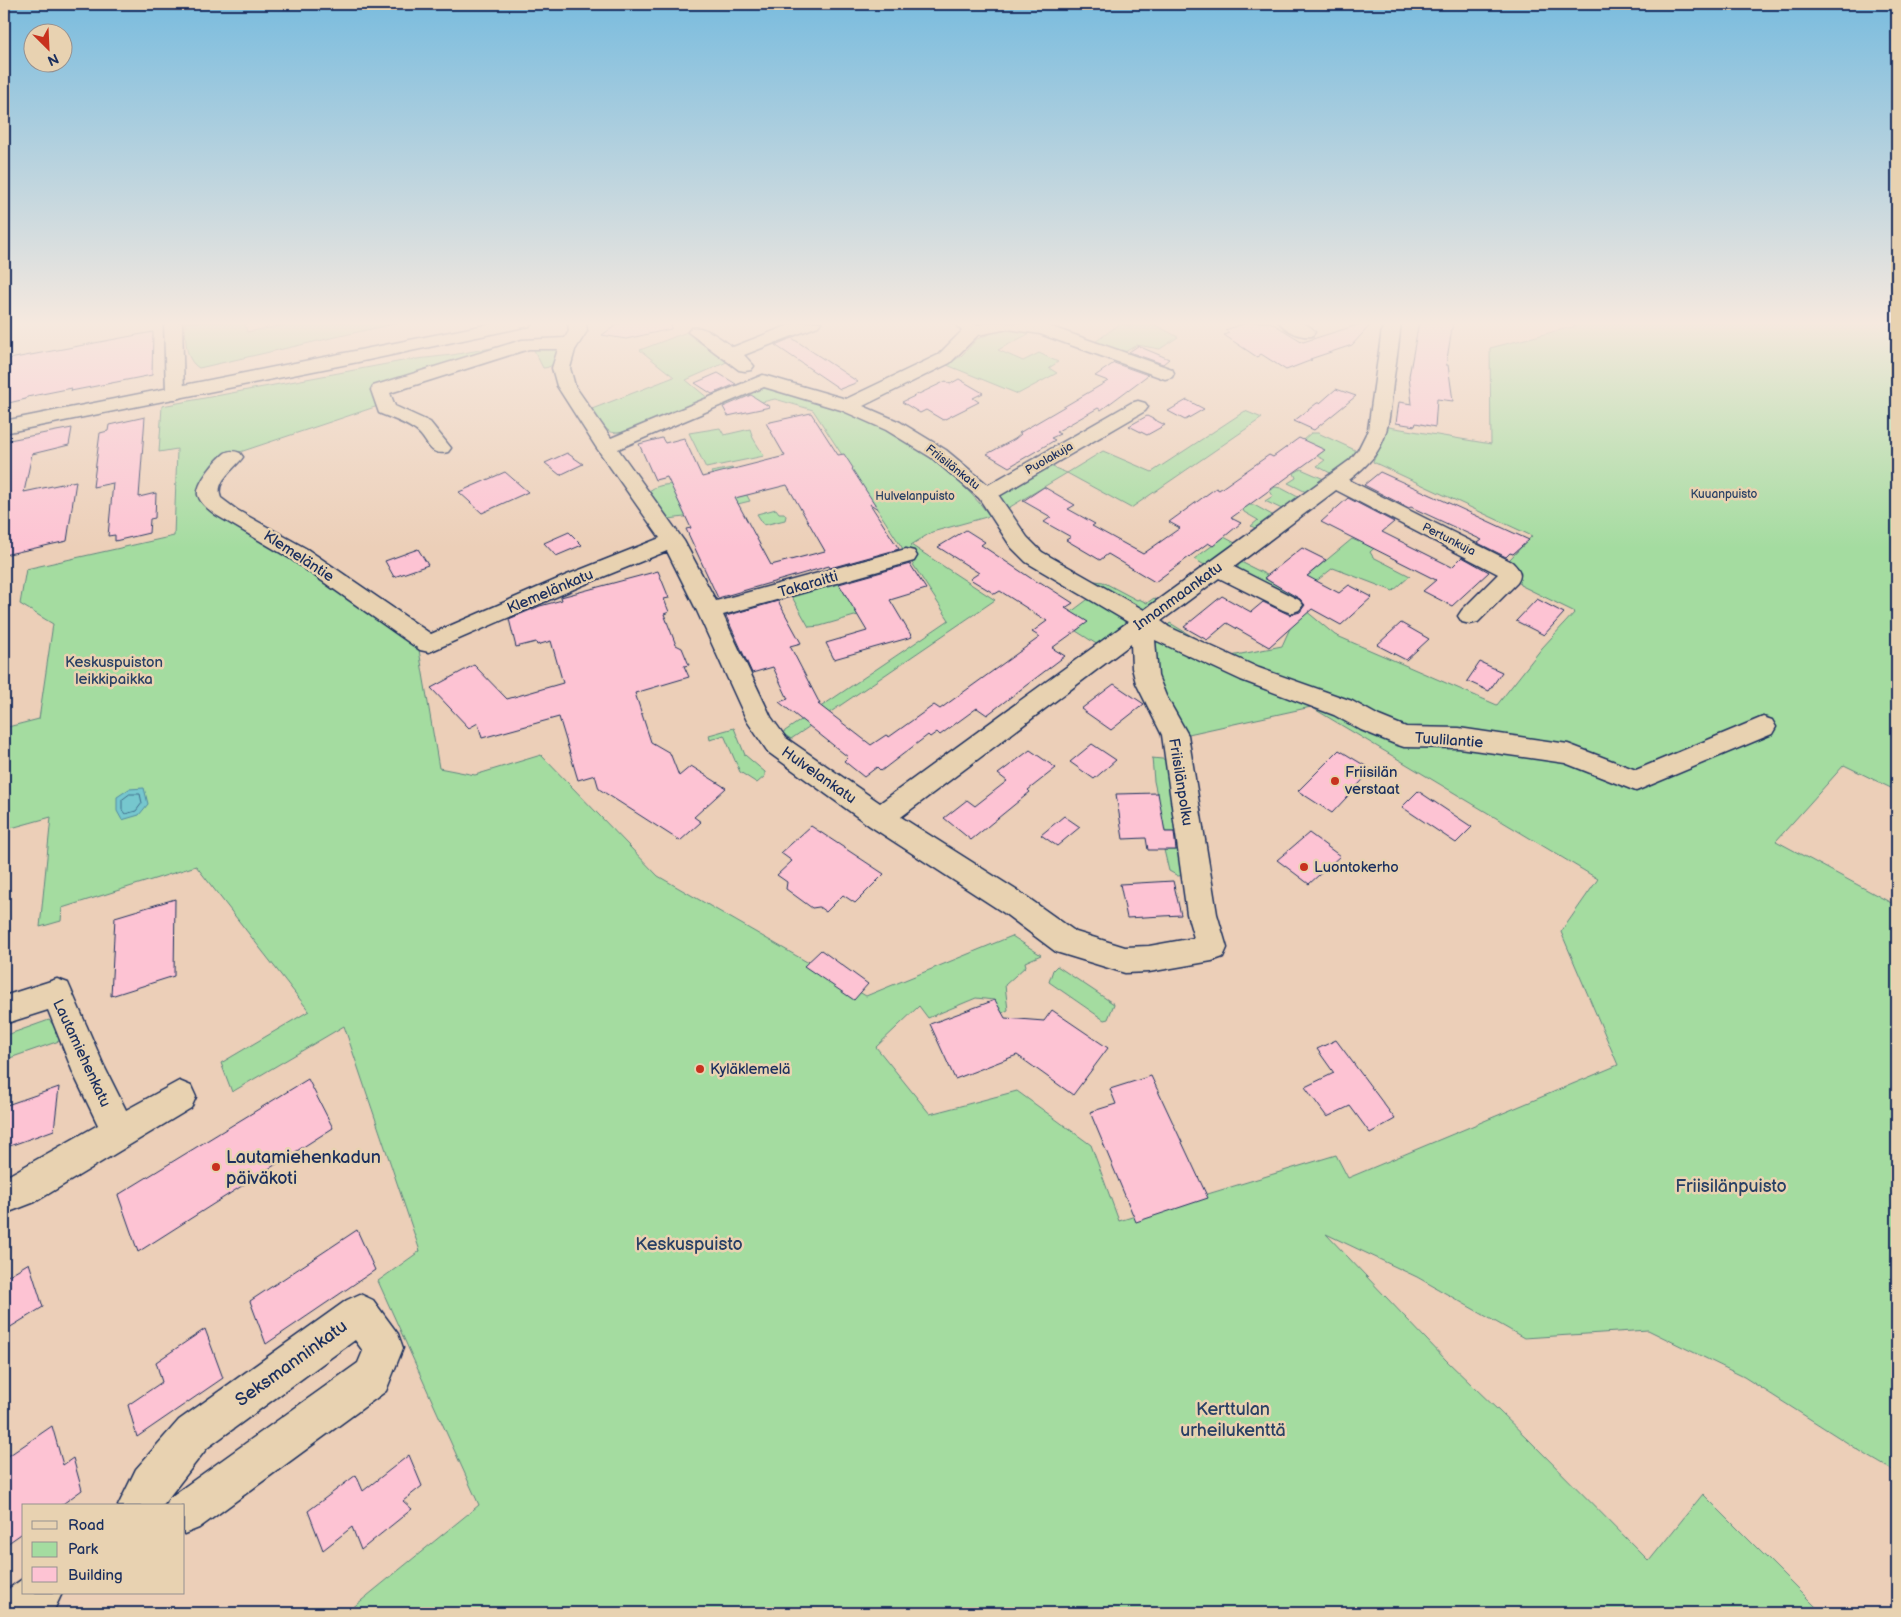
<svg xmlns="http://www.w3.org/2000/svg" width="1901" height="1617" viewBox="0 0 1901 1617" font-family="'Balsamiq Sans',sans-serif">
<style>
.green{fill:#a4dca0;stroke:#60867f}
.water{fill:#76c7ce;stroke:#528aa1}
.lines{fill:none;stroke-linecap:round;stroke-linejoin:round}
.shore{stroke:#3f6c8b;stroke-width:1}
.building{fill:#fdc3d3;stroke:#1b2f5e;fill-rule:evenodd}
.minor-casing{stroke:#1b2f5e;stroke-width:3}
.major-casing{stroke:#1b2f5e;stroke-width:3}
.minor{fill:#e8d2b1;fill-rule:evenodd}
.major{fill:#e8d2b1;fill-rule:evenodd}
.poi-dot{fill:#c8321e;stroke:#e8d2b1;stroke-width:2}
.labels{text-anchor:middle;stroke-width:5;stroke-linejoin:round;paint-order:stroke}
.far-street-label{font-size:12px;fill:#1b2f5e;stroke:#e8d2b1}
.far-park-label{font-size:12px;fill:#294065;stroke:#e8d2b1}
.street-label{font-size:15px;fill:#1b2f5e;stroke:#e8d2b1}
.park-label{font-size:15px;fill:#294065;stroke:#e8d2b1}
.poi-label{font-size:15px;fill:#1b2f5e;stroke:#e8d2b1;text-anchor:start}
.near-poi-label{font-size:18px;fill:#1b2f5e;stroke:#e8d2b1;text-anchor:start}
.near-park-label{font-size:18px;fill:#294065;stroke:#e8d2b1}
.near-street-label{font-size:18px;fill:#1b2f5e;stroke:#e8d2b1}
</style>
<rect width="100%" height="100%" fill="#eccfb8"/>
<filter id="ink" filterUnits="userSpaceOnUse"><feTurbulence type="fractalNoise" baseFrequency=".02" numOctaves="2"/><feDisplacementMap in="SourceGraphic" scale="10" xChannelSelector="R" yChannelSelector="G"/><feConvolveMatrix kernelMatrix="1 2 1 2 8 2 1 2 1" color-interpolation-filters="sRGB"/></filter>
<g filter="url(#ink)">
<path class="green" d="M 185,322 L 245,322 L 247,332 L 301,322 L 402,322 L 199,368 C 184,359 186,338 185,322 Z
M 1137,322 L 1152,323 L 1178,337 L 1160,349 L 1137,345 L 1123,353 L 1095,342 L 1121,323 L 1130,326 Z
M 1570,322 L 1897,322 L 1897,791 L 1844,765 L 1776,841 L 1897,906 L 1897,1473 L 1868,1456 L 1744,1377 L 1648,1330 L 1524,1338 L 1417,1277 L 1326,1234 L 1446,1360 L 1527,1438 L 1649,1561 L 1703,1494 L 1822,1613 L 346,1613 L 479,1505 L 378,1281 L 420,1251 L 344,1026 L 232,1092 L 221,1063 L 309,1011 L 196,866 L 62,908 L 61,921 L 40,927 L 51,817 L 4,830 L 4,728 L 39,719 L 53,624 L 20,604 L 26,569 L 174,536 L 177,449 L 159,452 L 162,406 L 408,360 L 452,355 L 519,343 L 370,390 L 381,405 L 222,458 L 203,488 L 276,546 L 418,644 L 439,768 L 475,775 L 541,755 L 658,876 L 866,996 L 1012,936 L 1041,955 L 1025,962 L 1026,966 L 1005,985 L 1008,1010 L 1002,1013 L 994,1000 L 976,998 L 928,1018 L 919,1006 L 876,1047 L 930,1114 L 1017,1091 L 1091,1145 L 1119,1221 L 1336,1155 L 1348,1178 L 1618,1065 L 1561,932 L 1598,879 L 1311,707 L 1184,735 L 1162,696 L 1151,643 L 1170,623 L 1226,657 L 1282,646 L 1294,619 L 1305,610 L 1335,635 L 1497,705 L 1542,648 L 1575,612 L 1520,585 L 1509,560 L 1532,536 L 1373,462 L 1381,444 L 1383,426 L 1491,444 L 1490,348 L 1576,326 Z
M 1001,329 L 1026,329 L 1034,331 L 998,350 L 1023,361 L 1039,353 L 1058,362 L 1049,368 L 1057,373 L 1018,394 L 947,365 L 961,356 L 977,339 Z
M 687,332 L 729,361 L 686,380 L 709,399 C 691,406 624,441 609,431 C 603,427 597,415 592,409 L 674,377 L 640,350 Z
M 561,347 C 557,357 555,368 543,368 L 533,348 Z
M 760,388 C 778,389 795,395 812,400 C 882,421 945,458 990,516 L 932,532 L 911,545 L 995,600 L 791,739 L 782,733 L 949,620 L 813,410 L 775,399 L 727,410 L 723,403 Z
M 1245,411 L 1262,418 L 1131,508 L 1067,473 L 1005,510 L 1001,506 L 999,496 L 1050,466 L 1067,473 L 1103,451 L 1152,472 Z
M 720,428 L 724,435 L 750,429 L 753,438 L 764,456 L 706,468 L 689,433 Z
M 1311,433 L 1318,433 L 1355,450 L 1357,455 L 1334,475 L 1317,466 L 1325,460 L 1317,456 L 1325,450 L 1303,440 Z
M 732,468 L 750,501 L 684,517 L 669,519 L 649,491 C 671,475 703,493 726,500 L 711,472 Z
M 1301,469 L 1324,479 L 1325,483 L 1306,492 L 1288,483 L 1296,478 L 1294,473 Z
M 1275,487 L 1281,488 L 1298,497 L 1299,502 L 1284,510 L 1265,501 L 1273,496 L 1270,491 Z
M 1249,505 L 1254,505 L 1274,516 L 1259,530 L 1251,526 L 1258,520 L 1244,512 L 1243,509 Z
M 776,509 L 779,513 L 784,513 L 786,516 L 785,520 L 764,525 L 757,514 Z
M 1367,535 L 1381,542 L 1370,552 L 1373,557 L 1410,576 L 1393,591 L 1333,568 L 1296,597 L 1292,598 L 1238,569 L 1238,564 L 1241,562 L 1267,575 L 1264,578 L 1288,592 L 1352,539 L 1359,542 Z
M 1224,537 L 1237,544 L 1210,568 L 1194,559 Z
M 1095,581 L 1103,582 L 1137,600 L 1139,599 L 1147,603 L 1154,598 L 1158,601 L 1143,613 L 1093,582 Z
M 839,584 L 858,615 L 820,626 L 809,627 L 792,597 Z
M 1091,597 L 1121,616 L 1125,623 L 1098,645 L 1076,631 L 1087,622 L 1071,612 Z
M 734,728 L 745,755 L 765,772 L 765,776 L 757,783 L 740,772 L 724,735 L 710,740 L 709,735 Z
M 1152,758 L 1172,760 L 1186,875 L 1178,876 L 1169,871 L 1164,850 L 1179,850 L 1176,832 L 1165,832 L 1154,781 Z
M 1057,966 L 1114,1004 L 1108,1019 L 1104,1020 L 1049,982 L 1053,970 Z
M 49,1020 L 65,1039 L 4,1060 L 4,1036 Z"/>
<path class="water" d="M 144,788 L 148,804 L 139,815 L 122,820 L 117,811 L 117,797 L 129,789 Z"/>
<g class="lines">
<path class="shore" d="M 130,794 L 140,794 L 142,803 L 136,811 L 125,814 L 122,810 L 122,800 Z"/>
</g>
<path class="building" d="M 621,322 L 671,322 L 671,329 L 626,339 L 602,335 Z
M 1249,322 L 1270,322 L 1303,342 L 1367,322 L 1373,322 L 1352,345 L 1310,359 L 1312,360 L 1286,370 L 1261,354 L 1257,357 L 1224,335 L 1229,333 L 1225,330 Z
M 1419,322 L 1453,322 L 1446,365 L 1448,365 L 1453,401 L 1437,399 L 1435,427 L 1416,423 L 1415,426 L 1396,423 L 1399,402 L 1412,404 L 1409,376 Z
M 153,332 L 152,375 L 71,391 L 72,388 L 27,397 L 26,399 L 4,404 L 4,360 Z
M 792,338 L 858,382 L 840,389 L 775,345 Z
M 1138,346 L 1169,359 L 1163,364 L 1129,352 Z
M 1114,363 L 1148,375 L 1101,410 L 1098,408 L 1056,432 L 1060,434 L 1051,438 L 1055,440 L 1009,467 L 987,454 L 1015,439 L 1021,434 L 1019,433 L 1108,381 L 1095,376 Z
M 718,373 L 736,384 L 712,394 L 695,383 Z
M 959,379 L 983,393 L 973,398 L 979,402 L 943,420 L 926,410 L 920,413 L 902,402 L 946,381 L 950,384 Z
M 1336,389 L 1356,396 L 1314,430 L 1294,421 L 1317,403 L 1320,403 Z
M 751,395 L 770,407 L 728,416 L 723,407 Z
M 1187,400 L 1204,409 L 1185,420 L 1168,411 Z
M 811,413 L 838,455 L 844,454 L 853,468 L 852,469 L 878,509 L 870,504 L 899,549 L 830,568 L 829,566 L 718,598 L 686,529 L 691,528 L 667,477 L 655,480 L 639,444 L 662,438 L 665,443 L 684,438 L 702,477 L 785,456 L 766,423 ZM 787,485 L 825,551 L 771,565 L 735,498 Z
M 1147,416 L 1165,425 L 1147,435 L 1129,426 Z
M 145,417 L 139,497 L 156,493 L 155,518 L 150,519 L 149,533 L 115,541 L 115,535 L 108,536 L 113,483 L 93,487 L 100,433 L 108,431 L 109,425 Z
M 72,428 L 69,445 L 32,454 L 24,492 L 76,481 L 67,541 L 4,555 L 4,441 Z
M 1299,438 L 1325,450 L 1231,518 L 1241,523 L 1213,546 L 1208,543 L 1155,582 L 1108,554 L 1100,560 L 1066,540 L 1071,537 L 1044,522 L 1051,517 L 1023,501 L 1044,487 L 1075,505 L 1068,509 L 1095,524 L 1092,526 L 1143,554 L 1180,528 L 1169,522 L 1216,488 L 1219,490 L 1269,455 L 1273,457 Z
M 567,453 L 583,464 L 560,475 L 545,463 Z
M 505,472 L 528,492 L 482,513 L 459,492 Z
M 1380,472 L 1451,504 L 1529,540 L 1513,554 L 1510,553 L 1506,557 L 1478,543 L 1482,540 L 1411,507 L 1409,508 L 1364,485 Z
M 1348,498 L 1394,522 L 1382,532 L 1452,567 L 1462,557 L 1489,572 L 1452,606 L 1423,591 L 1436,580 L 1321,522 Z
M 966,530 L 985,542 L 981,545 L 1038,583 L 1040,582 L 1073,603 L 1065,608 L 1088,622 L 1052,648 L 1065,656 L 987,715 L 977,708 L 940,735 L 937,732 L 930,737 L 928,735 L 881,771 L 877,767 L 864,777 L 844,761 L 848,757 L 779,702 L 788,699 L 773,667 L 752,673 L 726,616 L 778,601 L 801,643 L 790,646 L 820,704 L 818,704 L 871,745 L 886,735 L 889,737 L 934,705 L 940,709 L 1040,637 L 1032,632 L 1047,621 L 1000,591 L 995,594 L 970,579 L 979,573 L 938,547 Z
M 569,532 L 582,545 L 556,556 L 544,543 Z
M 1302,548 L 1326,560 L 1307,576 L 1339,593 L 1349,585 L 1372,597 L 1341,625 L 1312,609 L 1269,647 L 1227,623 L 1207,640 L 1184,627 L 1222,596 L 1251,612 L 1263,602 L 1290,615 L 1300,612 L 1305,605 L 1300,599 L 1264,578 Z
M 418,549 L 428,565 L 394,577 L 385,561 Z
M 910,564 L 926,589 L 890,600 L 912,637 L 834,659 L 826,643 L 867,631 L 839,584 Z
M 658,571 L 669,598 L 664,599 L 669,612 L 664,614 L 676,645 L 682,648 L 689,665 L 684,666 L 689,677 L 635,693 L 651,742 L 670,753 L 679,776 L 691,766 L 726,788 L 694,817 L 701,822 L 680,841 L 599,789 L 595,775 L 578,780 L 559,717 L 482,738 L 478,723 L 469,728 L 431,688 L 474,665 L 507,699 L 563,683 L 551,641 L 537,645 L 536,642 L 516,647 L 509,619 L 540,606 L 562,600 L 561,597 Z
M 1537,599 L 1564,613 L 1544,635 L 1516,621 Z
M 1401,623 L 1429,639 L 1406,660 L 1377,645 Z
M 1480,662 L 1502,672 L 1489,691 L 1467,681 Z
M 1114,684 L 1144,704 L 1111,730 L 1081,709 Z
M 1092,744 L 1116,760 L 1094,779 L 1070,762 Z
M 1030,750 L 1056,768 L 1028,790 L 1030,792 L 971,840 L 944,818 L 967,800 L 975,806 L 1007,781 L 998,774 Z
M 1339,750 L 1372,770 L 1332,813 L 1298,791 Z
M 1418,791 L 1472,827 L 1456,843 L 1402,807 Z
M 1158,793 L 1165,832 L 1174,832 L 1176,850 L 1148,850 L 1146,838 L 1123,839 L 1116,794 Z
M 1064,816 L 1080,827 L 1057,846 L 1041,835 Z
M 811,826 L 884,874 L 855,903 L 843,895 L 826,912 L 819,907 L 812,908 L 786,889 L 787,882 L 777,875 L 792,861 L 781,853 Z
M 1309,833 L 1340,856 L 1309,884 L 1277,860 Z
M 1173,881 L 1181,915 L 1127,918 L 1120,884 Z
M 175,899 L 174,976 L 111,996 L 115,917 Z
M 821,950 L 868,984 L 854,1000 L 804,966 Z
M 995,1000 L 1005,1018 L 1044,1021 L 1052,1010 L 1108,1048 L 1073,1095 L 1017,1055 L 955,1079 L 930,1024 Z
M 1336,1040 L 1395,1119 L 1370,1133 L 1350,1106 L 1327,1117 L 1305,1087 L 1334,1073 L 1317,1049 Z
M 1151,1076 L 1208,1198 L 1136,1222 L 1090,1112 L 1116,1104 L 1110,1089 Z
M 308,1079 L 333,1128 L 138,1252 L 118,1195 Z
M 59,1087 L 54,1130 L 4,1148 L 4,1106 Z
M 357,1230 L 375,1270 L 266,1344 L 250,1301 Z
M 29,1263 L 43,1307 L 4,1331 L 4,1278 Z
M 205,1329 L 223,1378 L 137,1437 L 128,1405 L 162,1382 L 156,1362 Z
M 52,1426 L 63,1465 L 73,1458 L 82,1490 L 60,1506 L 24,1506 L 24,1532 L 4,1546 L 4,1459 Z
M 409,1455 L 422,1486 L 403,1501 L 412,1509 L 361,1550 L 352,1527 L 323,1550 L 308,1511 L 356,1475 L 363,1491 Z"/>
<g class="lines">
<defs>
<path id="minor" d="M 164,322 L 182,322 L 184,393 L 182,397 L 175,399 L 168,397 L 166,393 Z
M 568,322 L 586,322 L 587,331 L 575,350 L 570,368 L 575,386 L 611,438 L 763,375 L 846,399 L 938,355 L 962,331 L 953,322 L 972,322 L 976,325 L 992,322 L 1043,324 L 1172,369 L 1174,373 L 1172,377 L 1165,379 L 1040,334 L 1008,329 L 978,335 L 950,363 L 863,406 L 900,422 L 946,450 L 988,485 L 1131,403 L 1138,401 L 1145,403 L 1148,407 L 1145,411 L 999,496 L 1027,537 L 1042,552 L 1144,610 L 1350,460 L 1358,450 L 1368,430 L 1383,322 L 1401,322 C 1399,342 1396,363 1393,383 C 1388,429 1389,450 1349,480 L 1512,562 C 1519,569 1523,574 1517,583 L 1478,622 L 1470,624 L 1462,622 L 1458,616 L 1462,610 L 1498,574 L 1336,490 L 1234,567 L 1299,600 L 1303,605 L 1299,610 L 1291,613 L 1283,610 L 1219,578 L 1161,621 L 1169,627 L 1259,668 L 1352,701 L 1379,716 L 1406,727 L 1459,728 L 1568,744 L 1636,770 L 1763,717 L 1772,720 L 1776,727 L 1772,734 L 1636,791 L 1565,763 L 1459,748 L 1404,747 L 1395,744 L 1361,730 L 1334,715 L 1241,680 L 1155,640 L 1158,676 L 1166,696 L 1188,735 L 1217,914 L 1227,948 L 1223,957 L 1212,961 L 1149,972 L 1125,973 L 1056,952 L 1004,913 L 870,826 L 768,752 L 747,721 L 697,611 L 667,551 L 583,585 L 429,652 L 420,650 L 291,559 L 216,515 C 209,510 200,503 198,495 C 196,483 216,460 225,453 C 230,450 235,451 240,453 L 243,457 C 235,469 214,481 221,498 L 237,510 L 307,549 L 431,634 L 567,575 L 660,538 L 596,447 L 557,386 L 552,368 L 558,349 L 529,349 L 390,393 L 395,406 L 430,422 L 451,448 L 448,452 C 427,457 429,439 415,430 C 405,423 391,418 379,413 L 371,390 L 373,386 L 522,340 L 565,338 L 569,331 ZM 764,387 L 841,410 L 886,430 L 932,458 L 979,498 L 1011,547 L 1026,562 L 1128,622 L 880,803 L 786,738 L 771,717 L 723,615 L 914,561 L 917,556 L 914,551 L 906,549 L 716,601 L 684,541 L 618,449 ZM 1131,644 L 1132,668 L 1136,683 L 1162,735 L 1187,914 L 1194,938 L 1149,946 L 1125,947 L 1076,932 L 1024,895 L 901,817 Z
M 797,322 L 821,322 L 818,326 L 744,355 L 754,366 L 751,370 L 745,371 L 739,370 L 688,332 L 691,328 C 706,325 720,339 733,347 Z
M 1279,322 C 1292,321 1307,320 1315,332 L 1312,336 C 1301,338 1286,331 1279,322 Z
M 57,979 L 68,983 L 104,1066 L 126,1110 L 179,1081 L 191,1086 L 196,1097 L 191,1108 L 35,1202 L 4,1214 L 4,1178 L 98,1125 L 74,1075 L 48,1010 L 4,1024 L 4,996 Z
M 360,1294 L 373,1300 L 398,1334 L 403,1348 L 386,1391 L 199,1528 L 184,1534 L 184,1506 L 166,1506 L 169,1498 L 358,1363 L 363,1351 L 355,1340 L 207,1448 L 162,1506 L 118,1506 L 136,1469 L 179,1420 L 347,1300 Z
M 24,1578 L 24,1593 L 62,1593 L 55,1608 L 49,1613 L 4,1613 L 4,1592 Z"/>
<path id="major" d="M 500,322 L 533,322 L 530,326 L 524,327 L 368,360 L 4,433 L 4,421 Z"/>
</defs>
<use href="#minor" class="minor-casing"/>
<use href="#major" class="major-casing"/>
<use href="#minor" class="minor"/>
<use href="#major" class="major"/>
</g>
</g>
<linearGradient id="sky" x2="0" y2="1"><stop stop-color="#7abcde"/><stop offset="0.59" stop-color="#f6e9df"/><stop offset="1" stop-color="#f6e9df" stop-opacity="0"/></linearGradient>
<rect width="1901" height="548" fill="url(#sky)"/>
<g class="poi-dot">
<circle cx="1335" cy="781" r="5"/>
<circle cx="1304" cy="867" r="5"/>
<circle cx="700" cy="1069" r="5"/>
<circle cx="216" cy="1167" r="5"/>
</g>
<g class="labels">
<g class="far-street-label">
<text transform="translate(1049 458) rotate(-30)" y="4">Puolakuja</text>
<text transform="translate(953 467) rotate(38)" y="4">Friisilänkatu</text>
<text transform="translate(1449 539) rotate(27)" y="4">Pertunkuja</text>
</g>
<g class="far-park-label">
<text x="1724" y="498">Kuuanpuisto</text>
<text x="915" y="500">Hulvelanpuisto</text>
</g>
<g class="street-label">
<text transform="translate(299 556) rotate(33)" y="5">Klemeläntie</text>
<text transform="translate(808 584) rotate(-16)" y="5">Takaraitti</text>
<text transform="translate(550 591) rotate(-23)" y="5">Klemelänkatu</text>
<text transform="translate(1178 596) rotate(-36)" y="5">Innanmaankatu</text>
<text transform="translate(1449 740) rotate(4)" y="5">Tuulilantie</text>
<text transform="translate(819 775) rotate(35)" y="5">Hulvelankatu</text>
<text transform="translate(1181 782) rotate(81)" y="5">Friisilänpolku</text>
<text transform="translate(82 1053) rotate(65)" y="5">Lautamiehenkatu</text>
</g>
<g class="park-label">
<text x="114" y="667">Keskuspuiston<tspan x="114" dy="17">leikkipaikka</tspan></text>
</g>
<g class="poi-label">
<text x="1345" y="777">Friisilän<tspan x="1345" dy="17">verstaat</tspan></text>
<text x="1314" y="872">Luontokerho</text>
<text x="710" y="1074">Kyläklemelä</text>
</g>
<g class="near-poi-label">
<text x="226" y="1163">Lautamiehenkadun<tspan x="226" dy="21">päiväkoti</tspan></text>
</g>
<g class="near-park-label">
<text x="1731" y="1192">Friisilänpuisto</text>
<text x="689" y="1250">Keskuspuisto</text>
<text x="1233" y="1415">Kerttulan<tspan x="1233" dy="21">urheilukenttä</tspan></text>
</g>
<g class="near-street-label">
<text transform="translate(291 1363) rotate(-36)" y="6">Seksmanninkatu</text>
</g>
</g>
<rect width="1901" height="1617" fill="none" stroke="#e8d2b1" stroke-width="20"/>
<rect x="10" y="10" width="1881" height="1597" fill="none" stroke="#1b2f5e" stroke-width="2" filter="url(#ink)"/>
<rect x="22" y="1504" width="162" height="90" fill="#e8d2b1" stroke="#969190"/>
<rect x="32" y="1521" width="25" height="8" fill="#e8d2b1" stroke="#969190"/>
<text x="68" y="1530" font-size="15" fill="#1b2f5e">Road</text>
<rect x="32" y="1542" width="25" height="15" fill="#a4dca0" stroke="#969190"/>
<text x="68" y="1554" font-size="15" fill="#1b2f5e">Park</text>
<rect x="32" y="1567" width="25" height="15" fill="#fdc3d3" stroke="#969190"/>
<text x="68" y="1580" font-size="15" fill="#1b2f5e">Building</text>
<g transform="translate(48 48) rotate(156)"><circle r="24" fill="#e8d2b1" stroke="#969190"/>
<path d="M0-4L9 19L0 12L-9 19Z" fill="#c8321e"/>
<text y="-8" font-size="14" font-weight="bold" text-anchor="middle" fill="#1b2f5e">N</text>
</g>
</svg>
